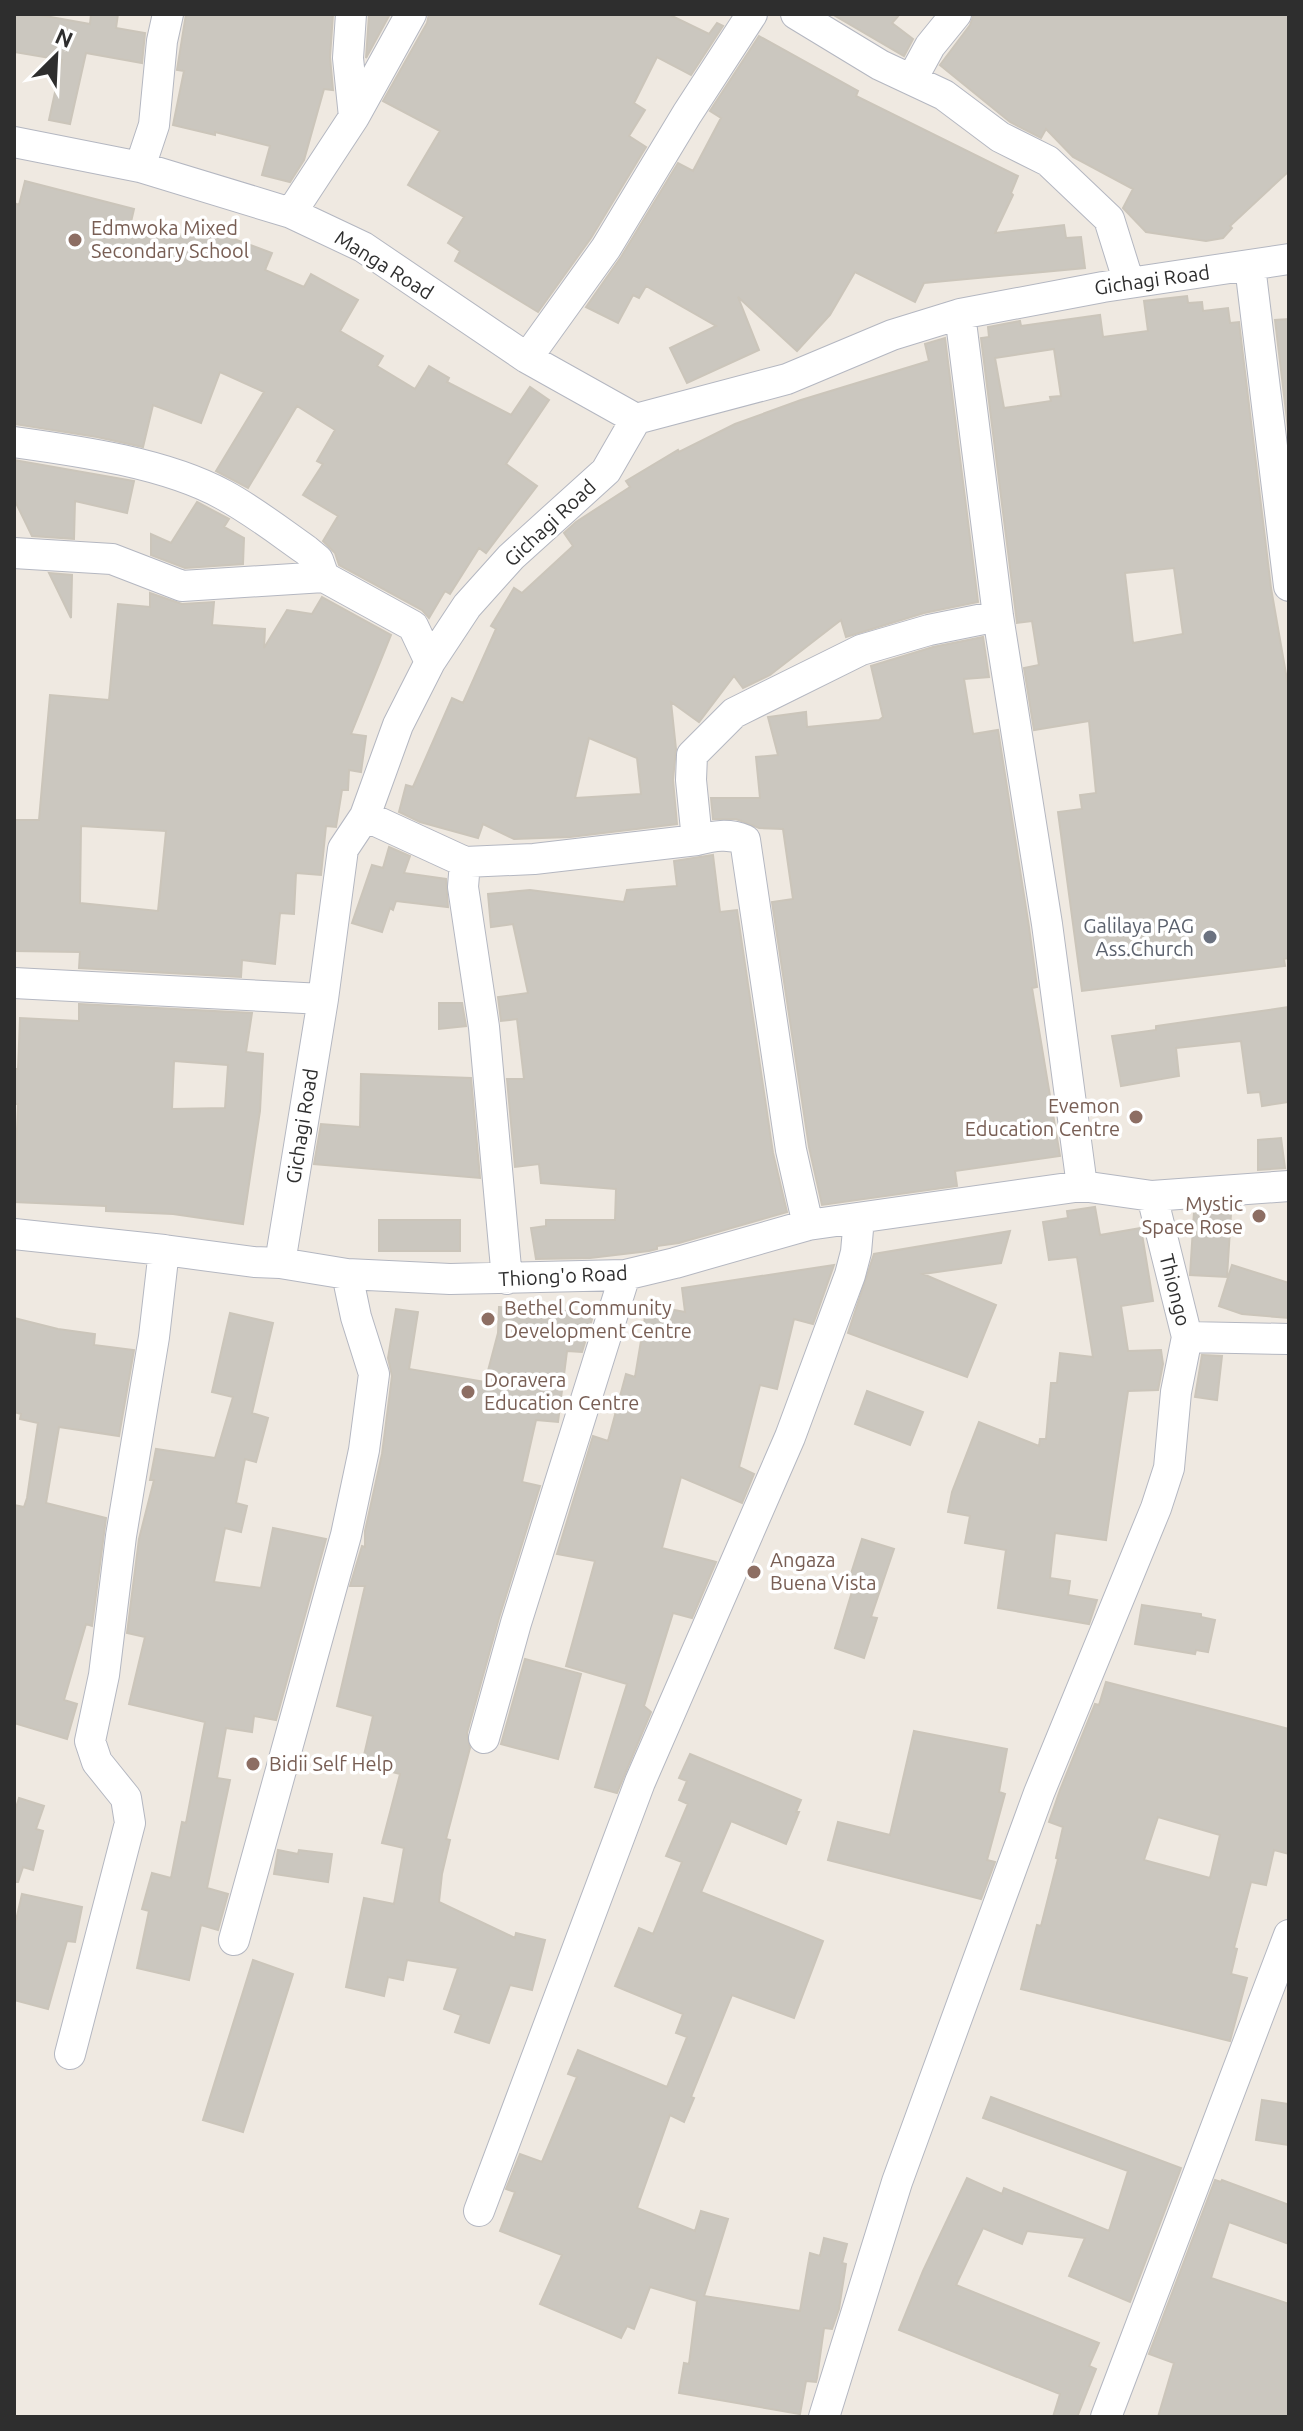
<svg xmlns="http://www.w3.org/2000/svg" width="1303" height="2431" viewBox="0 0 1303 2431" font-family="Ubuntu,sans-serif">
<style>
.building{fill:#cbc7bf;stroke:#cbc5ba;stroke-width:2;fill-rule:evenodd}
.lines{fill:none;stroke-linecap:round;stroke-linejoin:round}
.street-casing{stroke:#b4b7c1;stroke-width:32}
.street{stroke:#fff;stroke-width:30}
.education-dot{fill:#8d6e63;stroke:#fff;stroke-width:3}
.worship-dot{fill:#6b7280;stroke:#fff;stroke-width:3}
.labels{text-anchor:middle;stroke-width:7;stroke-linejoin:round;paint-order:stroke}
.education-label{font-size:20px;fill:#785e54;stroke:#fff;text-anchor:start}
.street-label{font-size:20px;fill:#2e2e2e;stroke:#fff}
.worship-label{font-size:20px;fill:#5b616d;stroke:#fff;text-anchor:end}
</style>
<rect width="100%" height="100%" fill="#efe9e1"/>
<path class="building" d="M 14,14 L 34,14 L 90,24 L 91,14 L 118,14 L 116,28 L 145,33 L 142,63 L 86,53 L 70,124 L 49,120 L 62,60 L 14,52 Z
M 186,14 L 333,14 L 330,57 L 333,90 L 324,89 L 304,160 L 290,182 L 262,175 L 270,146 L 215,132 L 215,135 L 173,125 L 184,71 L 177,70 Z
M 369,14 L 390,14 L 366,58 L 369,15 Z
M 429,14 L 668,14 L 709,34 L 717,23 L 723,26 L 691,75 L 657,57 L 634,103 L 645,110 L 629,136 L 646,147 L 591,238 L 538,312 L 455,261 L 460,251 L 448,243 L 464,217 L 408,185 L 440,131 L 383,101 L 427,23 Z
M 832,14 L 900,14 L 892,23 L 913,39 L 904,56 Z
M 974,14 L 1289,14 L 1289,171 L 1230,226 L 1232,228 L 1223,238 L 1206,241 L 1146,232 L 1123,208 L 1133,189 L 1073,157 L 1046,129 L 1041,138 L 1010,122 L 940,65 L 970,25 Z
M 759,36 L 858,91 L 856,96 L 1018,176 L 1011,193 L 1013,195 L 995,233 L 1064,225 L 1066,238 L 1081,237 L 1085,268 L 924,283 L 915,302 L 855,272 L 830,315 L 797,351 L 738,297 L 759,350 L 687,383 L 670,348 L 716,326 L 646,286 L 639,298 L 633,295 L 618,323 L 586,307 L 621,257 L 678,163 L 693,171 L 721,118 L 710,111 Z
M 25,181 L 134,209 L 131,222 L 187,236 L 190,228 L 205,234 L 207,229 L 272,253 L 265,270 L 304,287 L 311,274 L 358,300 L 340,331 L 383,356 L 377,366 L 415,389 L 429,366 L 449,378 L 447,382 L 511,415 L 530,387 L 549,400 L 506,464 L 537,486 L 486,553 L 479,548 L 450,594 L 445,591 L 429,618 L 422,610 L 339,565 L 335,553 L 323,541 L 338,516 L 303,495 L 323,464 L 317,461 L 335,430 L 297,406 L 248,488 L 216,471 L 264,392 L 220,372 L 201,423 L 153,405 L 143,447 L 97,437 L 14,424 L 14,203 L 19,205 Z
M 1187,296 L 1188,303 L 1202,302 L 1203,311 L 1228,308 L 1230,323 L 1239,322 L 1271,588 L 1289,691 L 1289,958 L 1284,959 L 1285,966 L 1082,991 L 1058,812 L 1082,809 L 1080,795 L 1096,793 L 1089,721 L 1034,730 L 1024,668 L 1039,665 L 1032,621 L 1017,623 L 981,338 L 989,337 L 988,327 L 1020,321 L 1021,326 L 1100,315 L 1103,337 L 1148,331 L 1144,301 ZM 1054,349 L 1061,396 L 1050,397 L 1051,401 L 1004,408 L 995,358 ZM 1174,568 L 1183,634 L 1133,643 L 1125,573 Z
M 1289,319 L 1289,437 L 1275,320 Z
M 945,338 L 978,602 L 924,613 L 846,637 L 841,620 L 770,675 L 743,688 L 734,676 L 699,722 L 671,702 L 676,749 L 673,780 L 677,824 L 570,837 L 514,839 L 483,824 L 478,838 L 420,822 L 399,812 L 406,785 L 413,787 L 452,698 L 463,703 L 496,629 L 491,626 L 514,588 L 522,593 L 573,546 L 564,533 L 576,522 L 630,487 L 626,481 L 678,450 L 679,452 L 735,424 L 801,400 L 929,361 L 925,344 ZM 589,738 L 637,758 L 641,794 L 575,798 Z
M 14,460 L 134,481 L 127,513 L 75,501 L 74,539 L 32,536 L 14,499 Z
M 197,502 L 229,519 L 224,527 L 244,538 L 243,564 L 185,568 L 151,555 L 151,534 L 171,543 Z
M 49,573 L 72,575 L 71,618 Z
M 150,593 L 182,604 L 214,602 L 212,625 L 265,629 L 264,648 L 287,610 L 312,614 L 322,597 L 391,635 L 351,734 L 366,736 L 361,772 L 349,770 L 348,790 L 342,790 L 336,827 L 326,826 L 321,875 L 296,873 L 294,914 L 280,913 L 275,964 L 242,960 L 241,977 L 79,968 L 80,952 L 14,951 L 14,820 L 39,820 L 50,695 L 109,700 L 118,604 L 150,607 ZM 81,826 L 166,831 L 158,911 L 80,903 Z
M 983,637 L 989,677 L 964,679 L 973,734 L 998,730 L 1029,927 L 1037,987 L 1032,988 L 1060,1156 L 955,1171 L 957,1186 L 822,1205 L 809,1147 L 772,902 L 793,899 L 783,829 L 759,828 L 736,819 L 713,819 L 711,798 L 760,798 L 756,757 L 778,755 L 768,717 L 806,712 L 807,727 L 879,720 L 883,717 L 871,666 L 933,647 Z
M 389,847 L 410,856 L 404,873 L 446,879 L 448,907 L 396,901 L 393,910 L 390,908 L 382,932 L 352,923 L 372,865 L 383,868 Z
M 713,855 L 720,912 L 737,910 L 773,1153 L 787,1212 L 679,1243 L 657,1246 L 657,1249 L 649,1251 L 590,1258 L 536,1259 L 531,1228 L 546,1226 L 546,1220 L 615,1220 L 616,1189 L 541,1183 L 539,1164 L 515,1167 L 507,1079 L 524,1079 L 517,1019 L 501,1021 L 498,997 L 528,993 L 513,924 L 491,927 L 488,894 L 530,890 L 624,902 L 627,890 L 677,886 L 674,861 Z
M 439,1003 L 462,1003 L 466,1026 L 439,1029 Z
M 79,1004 L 252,1013 L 246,1052 L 263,1054 L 260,1111 L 243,1224 L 173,1214 L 106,1211 L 106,1206 L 14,1202 L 18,1104 L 14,1104 L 14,1069 L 18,1069 L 20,1018 L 79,1021 ZM 174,1061 L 228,1065 L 225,1108 L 172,1109 Z
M 1289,1007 L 1289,1102 L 1262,1106 L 1260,1092 L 1248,1093 L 1241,1041 L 1176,1048 L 1179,1076 L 1121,1086 L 1112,1036 L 1156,1030 L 1156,1026 Z
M 361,1074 L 471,1078 L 480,1178 L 314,1164 L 321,1124 L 360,1127 Z
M 1281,1138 L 1285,1168 L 1258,1170 L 1258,1140 Z
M 1095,1207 L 1100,1235 L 1141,1228 L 1153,1301 L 1121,1306 L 1128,1351 L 1161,1350 L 1163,1364 L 1158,1390 L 1128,1391 L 1106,1540 L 1055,1533 L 1050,1578 L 1070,1581 L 1068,1595 L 1097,1600 L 1089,1624 L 998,1608 L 1006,1550 L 965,1543 L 970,1516 L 948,1512 L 952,1492 L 979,1422 L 1039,1446 L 1040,1439 L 1046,1439 L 1051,1383 L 1057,1383 L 1060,1353 L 1093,1357 L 1077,1257 L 1049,1260 L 1043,1222 L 1068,1218 L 1067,1211 Z
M 1194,1212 L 1231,1214 L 1227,1277 L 1190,1275 Z
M 379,1220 L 460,1220 L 460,1251 L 379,1251 Z
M 1010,1231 L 1001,1263 L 923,1274 L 996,1305 L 967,1377 L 848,1333 L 874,1254 Z
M 834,1265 L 813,1324 L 794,1319 L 777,1389 L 760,1385 L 739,1467 L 754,1474 L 742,1503 L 681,1477 L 662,1548 L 716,1562 L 692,1618 L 673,1613 L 644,1706 L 651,1712 L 617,1793 L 595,1787 L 627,1684 L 566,1666 L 595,1561 L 557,1554 L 593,1436 L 608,1441 L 626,1374 L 635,1377 L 647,1305 L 685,1312 L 682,1288 Z
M 1232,1265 L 1289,1283 L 1289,1318 L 1242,1314 L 1219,1306 Z
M 499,1307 L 594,1313 L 582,1352 L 567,1351 L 558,1422 L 536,1420 L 522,1482 L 540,1486 L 499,1618 L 467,1733 L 470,1748 L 446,1839 L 450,1840 L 442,1874 L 439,1902 L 515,1938 L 516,1933 L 545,1940 L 532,1990 L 510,1985 L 489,2043 L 455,2032 L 461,2015 L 444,2009 L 458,1968 L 407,1960 L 403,1980 L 388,1977 L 384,1996 L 346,1987 L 364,1898 L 394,1904 L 404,1848 L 382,1843 L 400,1774 L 362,1764 L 373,1716 L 337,1706 L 365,1586 L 350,1586 L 362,1546 L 365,1547 L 365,1531 L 382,1454 L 392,1376 L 388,1358 L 396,1309 L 418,1312 L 409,1369 L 485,1382 L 498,1333 Z
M 230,1313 L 273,1323 L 252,1413 L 268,1418 L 256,1462 L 245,1459 L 236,1503 L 247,1506 L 241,1532 L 225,1528 L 214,1582 L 261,1588 L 273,1528 L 326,1539 L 276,1720 L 254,1716 L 252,1732 L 226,1728 L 217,1778 L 230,1780 L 207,1888 L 228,1894 L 218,1930 L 201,1925 L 189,1980 L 137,1968 L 149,1911 L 142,1909 L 152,1873 L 171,1878 L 182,1822 L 186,1823 L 205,1722 L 129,1704 L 145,1637 L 127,1633 L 139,1539 L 154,1480 L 150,1480 L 156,1449 L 215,1458 L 233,1397 L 212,1392 Z
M 14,1318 L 58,1329 L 95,1334 L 94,1345 L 134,1350 L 119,1436 L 59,1427 L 46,1503 L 106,1518 L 92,1626 L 86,1624 L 64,1700 L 77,1704 L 67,1739 L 14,1723 L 14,1505 L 24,1507 L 27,1498 L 38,1423 L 20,1419 L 21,1414 L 14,1412 Z
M 1202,1355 L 1222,1356 L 1217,1400 L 1195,1397 Z
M 867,1391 L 923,1412 L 910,1445 L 855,1424 Z
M 862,1539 L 894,1549 L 871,1617 L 877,1618 L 864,1658 L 835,1648 L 854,1585 L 848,1583 Z
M 1142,1605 L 1201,1614 L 1201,1617 L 1215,1620 L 1208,1652 L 1196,1650 L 1195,1654 L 1135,1644 Z
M 525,1659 L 581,1674 L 558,1759 L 501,1744 Z
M 1106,1682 L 1289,1729 L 1289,1854 L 1274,1850 L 1266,1885 L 1251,1882 L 1234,1948 L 1237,1949 L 1231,1974 L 1247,1978 L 1230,2041 L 1021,1989 L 1037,1925 L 1041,1926 L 1058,1859 L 1056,1858 L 1063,1827 L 1049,1822 L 1060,1790 L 1095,1704 L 1099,1705 ZM 1158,1817 L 1220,1835 L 1210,1878 L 1144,1860 Z
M 914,1731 L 1007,1749 L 999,1792 L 1005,1794 L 987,1860 L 995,1862 L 981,1899 L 828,1860 L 838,1822 L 890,1835 Z
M 690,1754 L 801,1800 L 796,1812 L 799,1812 L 786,1844 L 731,1821 L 701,1892 L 823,1941 L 794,2018 L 732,1995 L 691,2097 L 694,2098 L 684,2122 L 670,2115 L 637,2208 L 695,2231 L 701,2211 L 728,2219 L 704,2296 L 800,2311 L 810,2253 L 820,2256 L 824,2238 L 847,2244 L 842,2263 L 846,2264 L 839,2309 L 832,2329 L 824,2328 L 817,2378 L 816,2382 L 806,2381 L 800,2414 L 679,2393 L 684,2363 L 689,2364 L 697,2301 L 650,2287 L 634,2329 L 627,2326 L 621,2338 L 540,2304 L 562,2255 L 500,2231 L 515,2192 L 506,2189 L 520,2154 L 542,2162 L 577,2077 L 568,2074 L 578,2050 L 667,2087 L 687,2037 L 676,2033 L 683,2014 L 615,1986 L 639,1928 L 653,1934 L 682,1862 L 666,1856 L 688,1804 L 679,1800 L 687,1781 L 679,1778 Z
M 19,1798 L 44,1806 L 36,1829 L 43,1831 L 33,1870 L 23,1867 L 18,1882 L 14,1882 L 14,1814 Z
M 278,1850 L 298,1854 L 299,1850 L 332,1854 L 328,1882 L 274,1874 Z
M 22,1894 L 82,1907 L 75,1942 L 67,1941 L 48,2009 L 14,2000 L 14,1929 Z
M 253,1960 L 293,1974 L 243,2132 L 203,2120 Z
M 991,2097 L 1181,2168 L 1130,2302 L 1069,2276 L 1085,2238 L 1027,2231 L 1022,2244 L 983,2228 L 956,2285 L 1099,2343 L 1089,2366 L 1096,2369 L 1077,2417 L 1053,2417 L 1060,2394 L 899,2330 L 923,2271 L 967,2178 L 1002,2194 L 1004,2188 L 1109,2231 L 1128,2171 L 983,2118 Z
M 1262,2100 L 1289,2104 L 1289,2145 L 1256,2140 Z
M 1215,2180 L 1221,2182 L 1222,2180 L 1289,2205 L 1289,2244 L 1229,2222 L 1211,2278 L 1289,2304 L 1289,2417 L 1158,2417 L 1174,2363 L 1149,2354 Z"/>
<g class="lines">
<defs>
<path id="street" d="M 796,14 L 880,65 L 944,95 L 1000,137 L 1048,161 L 1109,219 L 1129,283
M 912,79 L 930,46 L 956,14
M 354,117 L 411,14
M 14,142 L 140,167 L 291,213 L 363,247 L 527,358 L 636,419
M 140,167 L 154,125 L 162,41 L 168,14
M 291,213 L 354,117 L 348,58 L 351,14
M 1250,266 L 1289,586
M 960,314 L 998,616 L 1047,924 L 1082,1186
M 527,358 L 606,248 L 687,114 L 752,14
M 14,442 C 79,451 166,463 224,495 C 252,510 279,531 306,550 L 318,560 L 324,577 L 413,626 L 430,662
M 14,553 L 112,559 L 182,586 L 324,577
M 365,816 L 465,862 L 534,859 L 697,840 C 714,836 728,833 745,840 L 791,1150 L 808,1225
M 697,840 L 691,780 L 692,755 L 734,713 L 861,650 L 929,630 L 998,616
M 465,862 L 463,887 L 484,1027 L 507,1279
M 14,983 L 323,999
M 1152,1196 L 1187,1337
M 14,1234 L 164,1250 L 254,1262 L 280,1263 L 347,1274 L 450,1279 L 625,1275 L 675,1263 L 808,1225 L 1082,1186 L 1152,1196 L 1289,1186
M 280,1263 L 323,999 L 343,849 L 365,816 L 398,725 L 430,662 L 467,606 L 511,557 L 606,471 L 636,419 L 787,379 L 892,335 L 960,314 L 1103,287 L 1289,259
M 484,1738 L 516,1623 L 625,1275
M 234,1940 L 346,1535 L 364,1450 L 374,1374 L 356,1317 L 347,1274
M 70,2054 L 130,1823 L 126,1798 L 97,1762 L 90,1741 L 104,1675 L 121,1536 L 154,1337 L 164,1250
M 479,2211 L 640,1782 L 790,1437 L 850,1275 L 856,1252 L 859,1218
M 824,2417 L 897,2182 L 1039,1793 L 1156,1508 L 1169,1468 L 1176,1392 L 1187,1337 L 1289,1339
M 1106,2417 L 1289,1935"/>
</defs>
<use href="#street" class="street-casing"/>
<use href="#street" class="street"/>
</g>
<g class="education-dot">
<circle cx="75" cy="240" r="8"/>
<circle cx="1136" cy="1117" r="8"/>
<circle cx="1259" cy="1216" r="8"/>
<circle cx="488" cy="1319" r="8"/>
<circle cx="468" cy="1392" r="8"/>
<circle cx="754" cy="1572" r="8"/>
<circle cx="253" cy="1764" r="8"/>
</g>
<circle class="worship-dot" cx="1210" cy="937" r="8"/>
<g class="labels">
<g class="education-label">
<text x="91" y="235">Edmwoka Mixed<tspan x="91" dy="23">Secondary School</tspan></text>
<text x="1120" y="1113" text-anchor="end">Evemon<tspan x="1120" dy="23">Education Centre</tspan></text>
<text x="1243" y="1211" text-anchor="end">Mystic<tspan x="1243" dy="23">Space Rose</tspan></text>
<text x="504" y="1315">Bethel Community<tspan x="504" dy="23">Development Centre</tspan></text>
<text x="484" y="1387">Doravera<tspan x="484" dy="23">Education Centre</tspan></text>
<text x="770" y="1567">Angaza<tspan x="770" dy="23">Buena Vista</tspan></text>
<text x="269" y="1771">Bidii Self Help</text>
</g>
<g class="street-label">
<text transform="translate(384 265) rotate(32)" y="7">Manga Road</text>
<text transform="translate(1152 280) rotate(-8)" y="7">Gichagi Road</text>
<text transform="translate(550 523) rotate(-43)" y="7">Gichagi Road</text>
<text transform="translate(302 1126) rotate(-81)" y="7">Gichagi Road</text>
<text transform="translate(563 1276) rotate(-3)" y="7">Thiong'o Road</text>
<text transform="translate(1175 1290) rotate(76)" y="7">Thiongo</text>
</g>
<g class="worship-label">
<text x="1194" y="933">Galilaya PAG<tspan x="1194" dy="23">Ass.Church</tspan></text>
</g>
</g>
<rect width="1303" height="2431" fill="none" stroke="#2e2e2e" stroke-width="32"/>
<g transform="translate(56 56) rotate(24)" stroke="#ffffff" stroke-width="6" paint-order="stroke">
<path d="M0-6L14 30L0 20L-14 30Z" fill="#2e2e2e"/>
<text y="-12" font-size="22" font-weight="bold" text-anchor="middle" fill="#2e2e2e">N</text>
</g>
</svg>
